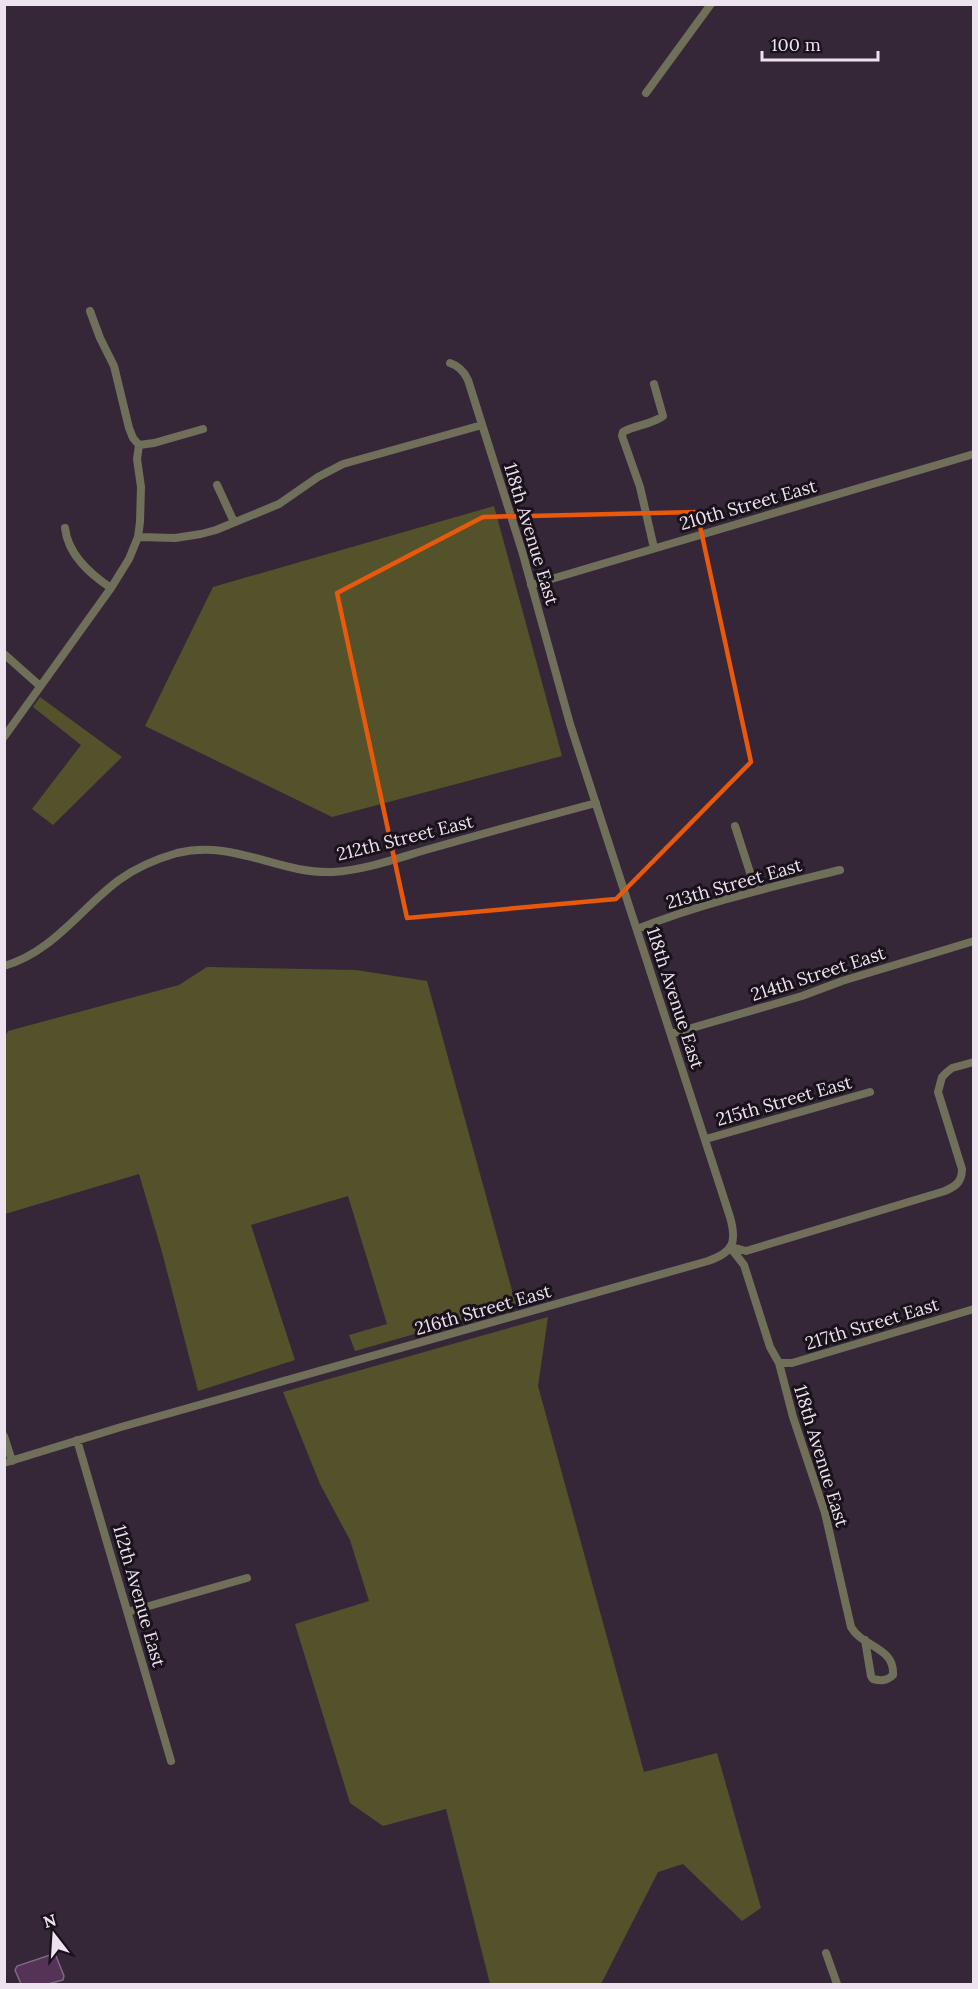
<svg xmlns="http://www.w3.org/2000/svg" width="978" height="1989" viewBox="0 0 978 1989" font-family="Lora,serif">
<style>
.green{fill:#53522a}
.water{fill:#533457;stroke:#816885;stroke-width:1.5}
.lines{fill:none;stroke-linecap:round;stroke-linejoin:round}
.street{stroke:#6f6f5a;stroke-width:8}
.marked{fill:none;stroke:#e8590c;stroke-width:4.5;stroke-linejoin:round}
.labels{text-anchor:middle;stroke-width:6;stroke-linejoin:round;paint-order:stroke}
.street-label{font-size:18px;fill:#ede3ef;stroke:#19121b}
</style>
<rect width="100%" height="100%" fill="#362738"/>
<path class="green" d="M 494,506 L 562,756 L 332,817 L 145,726 L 213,587 Z
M 40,697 L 122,757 L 53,825 L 32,809 L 81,745 L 33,707 Z
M 207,967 L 356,970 L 427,981 L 516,1305 L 355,1351 L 349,1335 L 387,1324 L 348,1196 L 251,1225 L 295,1360 L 198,1391 L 162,1252 L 139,1174 L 5,1214 L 4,1039 L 8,1031 L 179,985 Z
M 548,1317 L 538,1386 L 644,1772 L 717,1753 L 761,1908 L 742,1921 L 683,1864 L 658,1872 L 601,1984 L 490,1984 L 446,1809 L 383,1826 L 350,1803 L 295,1624 L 369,1601 L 350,1540 L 320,1484 L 283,1392 Z"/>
<path class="water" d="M 53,1954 L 56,1956 L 64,1976 L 63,1980 L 48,1984 L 21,1984 L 15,1970 L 17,1966 Z"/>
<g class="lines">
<path class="street" d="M 646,93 L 711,4
M 90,311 L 100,338 L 114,366 L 129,428 L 133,438 L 139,445
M 654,384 L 663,416 C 651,425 635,425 623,432 L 622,436 L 640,487 L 654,548
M 139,445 L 154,443 L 203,429
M 217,485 L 234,522
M 65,528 C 68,555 90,574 111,588
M 138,537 L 175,538 L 201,534 L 216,530 L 279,504 L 318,477 L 343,464 L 482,425
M 531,585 L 974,454
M 4,654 L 40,686
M 4,737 L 111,588 L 129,559 L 138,537 L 140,522 L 141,487 L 137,459 L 139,445
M 735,826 L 756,891
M 637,929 C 702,903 772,887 840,870
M 4,966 C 53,952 81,908 119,880 C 137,867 156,859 177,853 C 234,839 277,874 333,872 C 365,870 398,858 429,849 C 485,833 540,818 596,803
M 671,1034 L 802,996 L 842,981 L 974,941
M 706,1139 L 870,1092
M 730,1247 L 744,1265 L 770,1347 L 779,1363 L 793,1417 L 825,1513 L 851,1627 C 862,1647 895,1647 893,1675 C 887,1681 881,1681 873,1679 L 871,1676 L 865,1640
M 732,1247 L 746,1251 L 945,1191 C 956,1186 962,1182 962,1169 L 938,1092 L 942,1077 L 947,1072 L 952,1068 L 974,1062
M 779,1363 L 792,1363 L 974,1309
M 4,1436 L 12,1461
M 77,1440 L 171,1761
M 4,1463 L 121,1427 L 708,1261 C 734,1252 737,1242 730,1217 L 570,724 L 522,551 L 468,380 C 464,371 459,366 450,363
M 128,1612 L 247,1578
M 826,1953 L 837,1984"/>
</g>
<path class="marked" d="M 697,512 L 751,762 L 616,899 L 407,918 L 337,593 L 483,517 Z"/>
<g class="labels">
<g class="street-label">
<text transform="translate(748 505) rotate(-16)" y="6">210th Street East</text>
<text transform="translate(531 534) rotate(73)" y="6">118th Avenue East</text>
<text transform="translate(405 838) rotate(-14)" y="6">212th Street East</text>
<text transform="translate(734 884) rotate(-16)" y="6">213th Street East</text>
<text transform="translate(818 974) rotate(-18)" y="6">214th Street East</text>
<text transform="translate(675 998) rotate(72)" y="6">118th Avenue East</text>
<text transform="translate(784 1101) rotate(-16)" y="6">215th Street East</text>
<text transform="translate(483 1310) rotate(-16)" y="6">216th Street East</text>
<text transform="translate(872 1324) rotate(-17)" y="6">217th Street East</text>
<text transform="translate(821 1456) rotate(73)" y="6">118th Avenue East</text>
<text transform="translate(139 1596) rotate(74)" y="6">112th Avenue East</text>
</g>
</g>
<rect width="978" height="1989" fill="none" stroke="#ede3ef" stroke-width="12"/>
<g transform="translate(54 1935) rotate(343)" stroke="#19121b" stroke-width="4.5" paint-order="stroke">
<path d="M0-4.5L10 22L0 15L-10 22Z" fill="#ede3ef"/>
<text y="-9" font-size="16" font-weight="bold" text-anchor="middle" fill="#ede3ef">N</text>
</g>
<path d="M762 51v9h116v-9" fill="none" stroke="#ede3ef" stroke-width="3"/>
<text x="771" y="51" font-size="18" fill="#ede3ef" stroke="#19121b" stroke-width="4.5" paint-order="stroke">100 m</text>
</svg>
